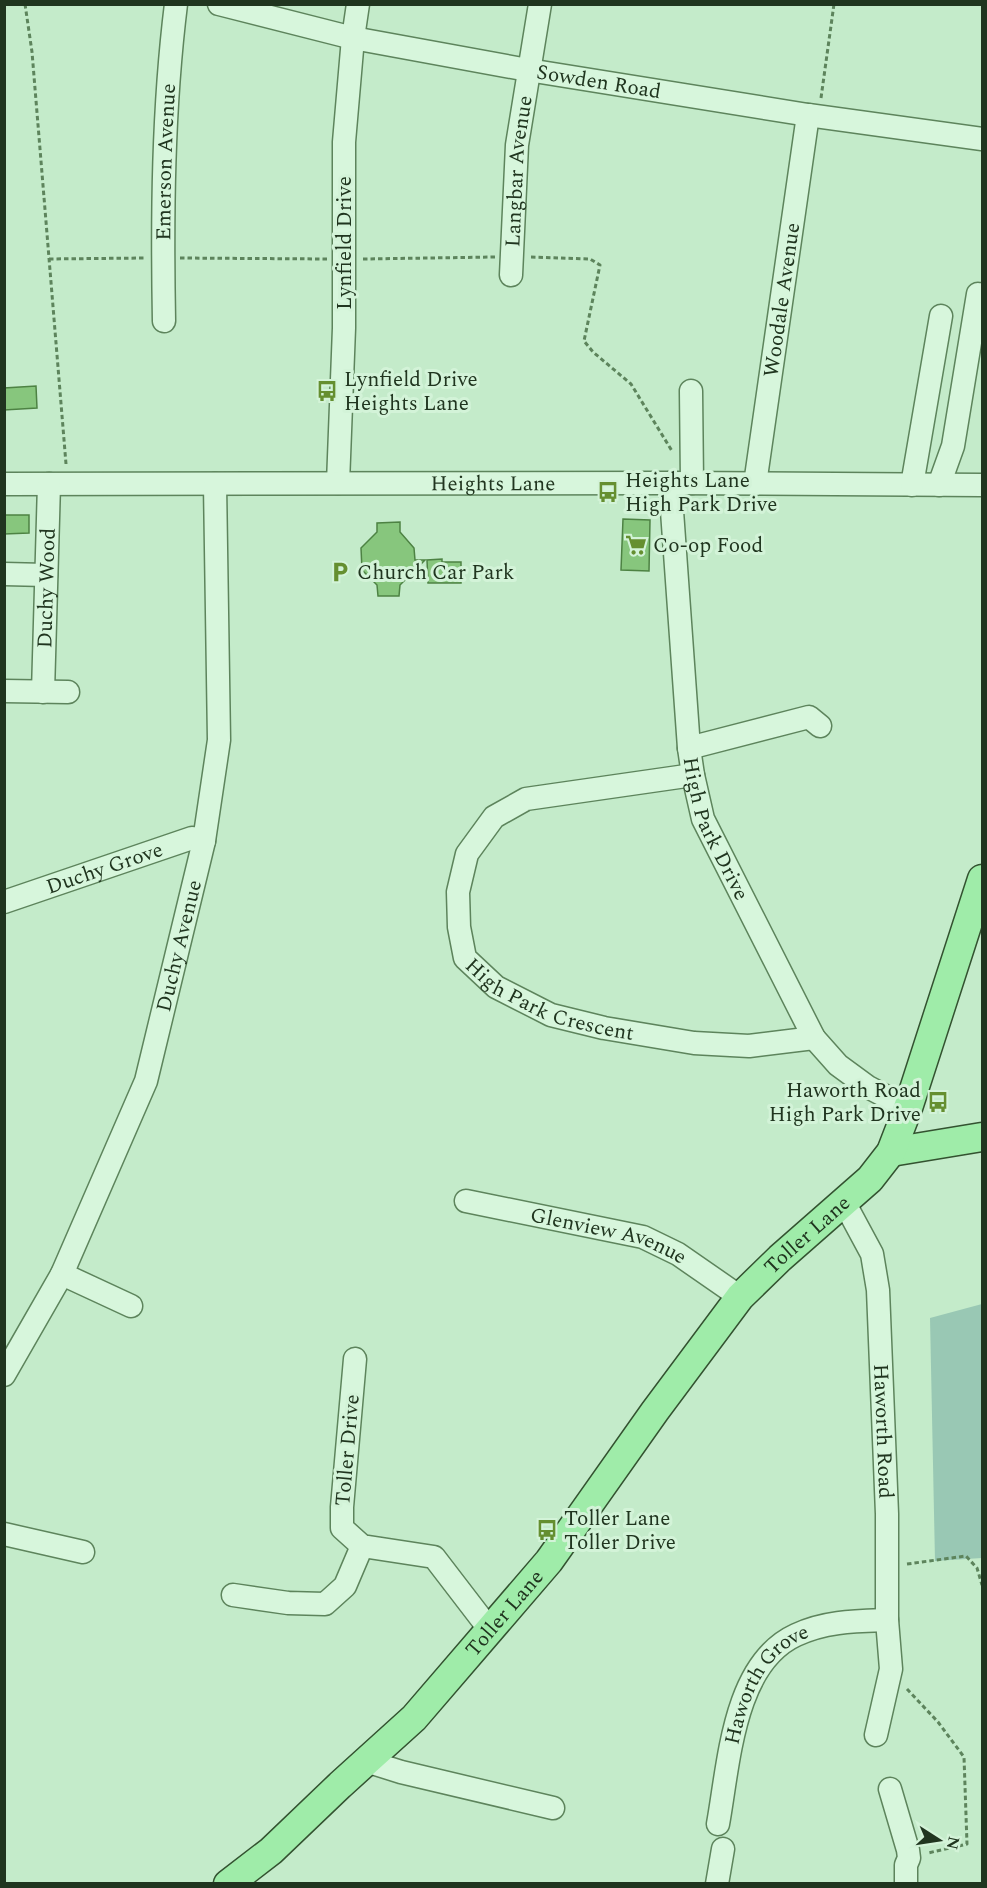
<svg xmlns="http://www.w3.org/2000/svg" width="987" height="1888" viewBox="0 0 987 1888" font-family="Spectral,serif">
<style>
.green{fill:#99c8b4}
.building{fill:#87c67d;stroke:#4d8243;stroke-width:1.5}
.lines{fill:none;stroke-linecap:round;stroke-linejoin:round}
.minor-casing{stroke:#5d845c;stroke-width:25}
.major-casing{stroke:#335230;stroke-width:31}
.path{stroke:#5d845c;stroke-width:3;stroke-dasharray:4.5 3;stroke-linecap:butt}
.minor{stroke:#d7f6dc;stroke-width:22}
.major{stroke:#9feca9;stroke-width:28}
.labels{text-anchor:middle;stroke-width:6;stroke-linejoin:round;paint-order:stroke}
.street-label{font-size:21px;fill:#20351f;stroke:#d3f3d8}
.poi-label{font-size:21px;fill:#20351f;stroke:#d3f3d8;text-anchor:start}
</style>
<rect width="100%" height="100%" fill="#c4ebca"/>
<path class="green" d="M 982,1304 L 982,1558 L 935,1561 L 930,1318 Z"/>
<path class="building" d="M 36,386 L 37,408 L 4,410 L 4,388 Z
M 4,515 L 29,515 L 29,533 L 4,534 Z
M 623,519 L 650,520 L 649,571 L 621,570 Z
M 400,522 L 400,532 L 414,548 L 415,560 L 425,560 L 400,585 L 399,596 L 378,596 L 377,585 L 362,570 L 361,548 L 377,532 L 377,523 Z
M 442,559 L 442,562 L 461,562 L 461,583 L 428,583 L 427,560 Z"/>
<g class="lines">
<defs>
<g id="minor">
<path id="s1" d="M 219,4 L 353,38 L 528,70 L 808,115 L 982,139"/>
<path id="s2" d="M 511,275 L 517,145 L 540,4"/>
<path id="s3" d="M 164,321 C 162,216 163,109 176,4"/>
<path d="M 691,391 L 692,483"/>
<path d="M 338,483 L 344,328 L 344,142 L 353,38 L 358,4"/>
<path id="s4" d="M 670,483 L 689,748 L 693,775 L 703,819 L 814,1038 L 838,1065 L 868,1087 L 908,1108"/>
<path id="s5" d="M 4,484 L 670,483 L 982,485"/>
<path id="s6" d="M 755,484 L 808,115"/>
<path d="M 912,485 L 941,316"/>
<path d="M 939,485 L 953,446 L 978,294 L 982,295"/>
<path d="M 4,574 L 46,575"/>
<path d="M 4,691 L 68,692"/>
<path id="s7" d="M 43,692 L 49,484"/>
<path d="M 689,748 L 809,717 L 820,726"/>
<path id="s8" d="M 693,775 L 526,799 L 494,817 L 467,854 L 458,892 L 459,927 L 465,958 L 496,987 L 551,1015 L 604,1028 L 694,1043 L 749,1046 L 814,1038"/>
<path id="s9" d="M 4,902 L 192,838 L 204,841"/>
<path id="s10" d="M 466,1201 L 643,1237 L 678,1254 L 740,1297"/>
<path id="s11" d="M 844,1202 L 872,1254 L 878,1290 L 887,1514 L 887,1620 L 891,1669 L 876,1735"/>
<path d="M 62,1274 L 131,1306"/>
<path d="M 355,1359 L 342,1507 L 342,1528 L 362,1546 L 434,1557 L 490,1630"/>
<path id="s12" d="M 4,1375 L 62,1274 L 146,1081 L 204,841 L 219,740 L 215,484"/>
<path d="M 4,1534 L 83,1552"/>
<path d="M 233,1595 L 288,1603 L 325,1604 L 345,1586 L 362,1546"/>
<path d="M 366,1761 L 401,1772 L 553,1808"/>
<path d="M 890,1789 L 908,1850 L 909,1858 L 906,1865 L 906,1884"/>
<path id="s13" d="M 718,1824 C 729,1764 733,1664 796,1635 C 825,1621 857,1621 887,1620"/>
<path d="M 717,1884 L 723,1849"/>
</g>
<g id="major">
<path d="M 891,1152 L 982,1137"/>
<path id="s14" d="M 228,1884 L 271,1851 L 340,1785 L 414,1718 L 549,1561 L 655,1411 L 740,1297 L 780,1258 L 870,1179 L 891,1152 L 908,1108 L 982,879"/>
</g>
</defs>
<use href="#minor" class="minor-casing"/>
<use href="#major" class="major-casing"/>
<path class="path" d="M 25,4 L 32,52 L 66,464
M 821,98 L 834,4
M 531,257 L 590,259 L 600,265 L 584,341 L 593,352 L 631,384 L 672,451
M 180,258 L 327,259
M 49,259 L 144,258
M 363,259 L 495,257
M 907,1564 L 966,1556 L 977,1568 L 982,1585
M 907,1689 L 938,1722 L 964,1757 L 967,1844 L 928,1853"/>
<use href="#minor" class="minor"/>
<use href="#major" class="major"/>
</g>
<defs>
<symbol id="bus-bare" viewBox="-9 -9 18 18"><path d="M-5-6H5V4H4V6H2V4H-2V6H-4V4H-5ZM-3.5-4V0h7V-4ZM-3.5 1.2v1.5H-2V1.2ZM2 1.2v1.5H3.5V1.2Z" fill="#658f30" stroke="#d3f3d8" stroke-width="2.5" paint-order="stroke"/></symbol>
<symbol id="supermarket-bare" viewBox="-9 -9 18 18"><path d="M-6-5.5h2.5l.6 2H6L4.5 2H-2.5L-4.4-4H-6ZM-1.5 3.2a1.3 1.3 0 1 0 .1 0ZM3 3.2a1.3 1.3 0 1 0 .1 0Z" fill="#658f30" stroke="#d3f3d8" stroke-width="2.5" paint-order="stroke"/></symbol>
<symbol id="parking-bare" viewBox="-9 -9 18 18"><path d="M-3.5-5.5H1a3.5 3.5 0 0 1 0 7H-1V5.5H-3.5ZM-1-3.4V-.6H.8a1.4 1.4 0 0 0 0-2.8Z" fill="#658f30" stroke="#d3f3d8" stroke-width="2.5" paint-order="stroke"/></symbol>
</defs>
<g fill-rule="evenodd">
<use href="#bus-bare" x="312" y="376" width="30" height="30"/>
<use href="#bus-bare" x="593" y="477" width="30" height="30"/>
<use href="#supermarket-bare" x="621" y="530" width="30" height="30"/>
<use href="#parking-bare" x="325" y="557" width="30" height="30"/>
<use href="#bus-bare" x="923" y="1087" width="30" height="30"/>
<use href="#bus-bare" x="532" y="1515" width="30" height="30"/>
</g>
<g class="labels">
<g class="street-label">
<text dy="7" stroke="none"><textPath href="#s1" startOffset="388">Sowden Road</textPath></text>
<text dy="7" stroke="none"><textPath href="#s3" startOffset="159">Emerson Avenue</textPath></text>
<text dy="7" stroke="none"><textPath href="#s2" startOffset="104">Langbar Avenue</textPath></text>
<text transform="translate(344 243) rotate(-90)" y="7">Lynfield Drive</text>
<text dy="7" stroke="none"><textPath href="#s6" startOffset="186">Woodale Avenue</textPath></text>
<text dy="7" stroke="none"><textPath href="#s5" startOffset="489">Heights Lane</textPath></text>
<text dy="7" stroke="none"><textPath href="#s7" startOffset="104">Duchy Wood</textPath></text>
<text dy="7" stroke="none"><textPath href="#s4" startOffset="351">High Park Drive</textPath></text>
<text dy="7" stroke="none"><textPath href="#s9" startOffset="106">Duchy Grove</textPath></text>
<text dy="7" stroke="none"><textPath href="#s12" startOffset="466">Duchy Avenue</textPath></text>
<text dy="7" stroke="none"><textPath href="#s8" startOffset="454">High Park Crescent</textPath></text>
<text dy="7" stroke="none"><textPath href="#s14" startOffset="874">Toller Lane</textPath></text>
<text dy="7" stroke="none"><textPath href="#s10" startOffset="147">Glenview Avenue</textPath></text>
<text dy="7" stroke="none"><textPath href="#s11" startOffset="237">Haworth Road</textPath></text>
<text transform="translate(347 1450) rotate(-85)" y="7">Toller Drive</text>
<text dy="7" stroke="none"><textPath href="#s14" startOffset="388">Toller Lane</textPath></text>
<text dy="7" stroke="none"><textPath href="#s13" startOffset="153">Haworth Grove</textPath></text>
</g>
<g class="poi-label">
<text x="344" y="386">Lynfield Drive<tspan x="344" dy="24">Heights Lane</tspan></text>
<text x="625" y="487">Heights Lane<tspan x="625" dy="24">High Park Drive</tspan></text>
<text x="653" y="552">Co-op Food</text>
<text x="357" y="579">Church Car Park</text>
<text x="921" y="1097" text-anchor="end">Haworth Road<tspan x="921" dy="24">High Park Drive</tspan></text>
<text x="564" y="1525">Toller Lane<tspan x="564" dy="24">Toller Drive</tspan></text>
</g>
</g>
<rect width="987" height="1888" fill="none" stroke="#20351f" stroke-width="12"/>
<g transform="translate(939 1840) rotate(102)" stroke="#d3f3d8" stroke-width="4.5" paint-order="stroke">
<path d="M0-4.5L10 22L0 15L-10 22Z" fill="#20351f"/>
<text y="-9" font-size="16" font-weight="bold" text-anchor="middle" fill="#20351f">N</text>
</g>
</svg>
